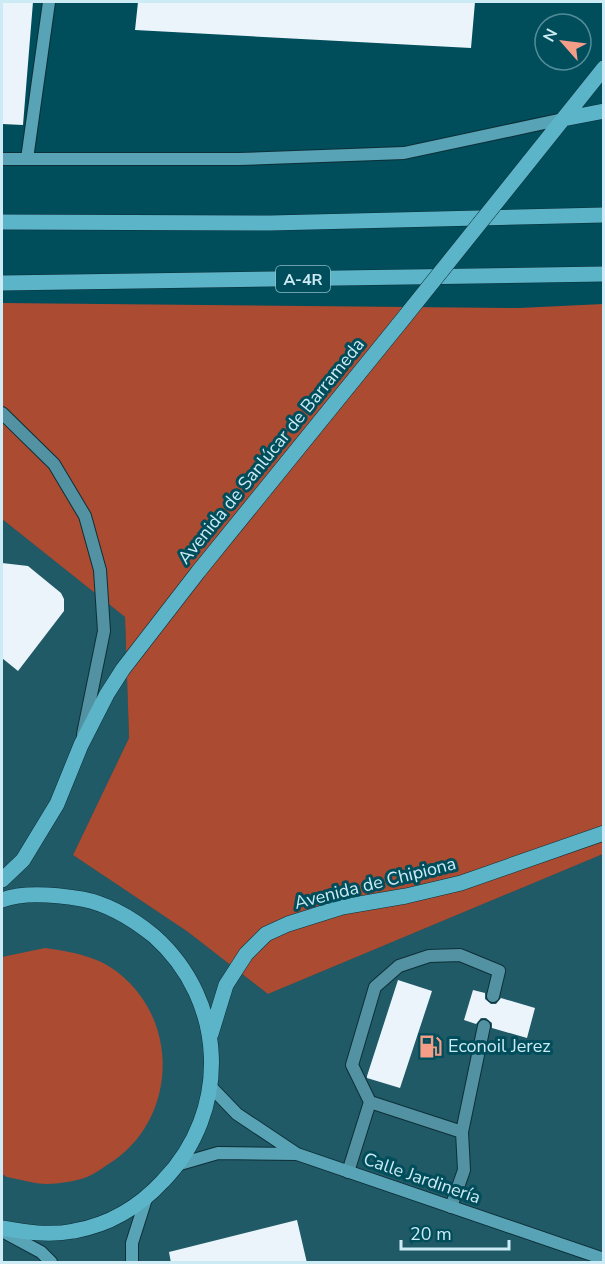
<svg xmlns="http://www.w3.org/2000/svg" width="605" height="1264" viewBox="0 0 605 1264" font-family="'Nunito Sans',sans-serif">
<style>
.built{fill:#205a67}
.green{fill:#aa4b32}
.building{fill:#eaf4fa}
.lines{fill:none;stroke-linecap:round;stroke-linejoin:round}
.lane-casing{stroke:#0d2f37;stroke-width:14}
.street-casing{stroke:#0d2f37;stroke-width:14}
.secondary-casing{stroke:#0d2f37;stroke-width:14}
.primary-casing{stroke:#0d2f37;stroke-width:16}
.lane{stroke:#5392a2;stroke-width:12}
.street{stroke:#5392a2;stroke-width:12}
.secondary{stroke:#58a3b6;stroke-width:12}
.primary{stroke:#5cb4c9;stroke-width:15}
.primary-bridge-casing{stroke:#0d2f37;stroke-width:16;stroke-linecap:butt}
.primary-bridge{stroke:#5cb4c9;stroke-width:15}
.labels{text-anchor:middle;stroke-width:6;stroke-linejoin:round;paint-order:stroke}
.shield{fill:#004d5b;stroke:#8fbcc6;stroke-width:1.5}
.shield-label{font-size:16px;font-weight:bold;fill:#ccebf4}
.street-label{font-size:18px;fill:#ccebf4;stroke:#004d5b}
.poi-label{font-size:18px;fill:#ccebf4;stroke:#004d5b;text-anchor:start}
</style>
<rect width="100%" height="100%" fill="#004d5b"/>
<path class="built" d="M 2,519 L 125,617 L 129,738 L 73,855 L 188,932 L 268,994 L 603,854 L 603,1262 L 2,1262 Z"/>
<path class="green" d="M 2,303 L 519,308 L 603,304 L 603,854 L 268,994 L 188,932 L 73,855 L 129,738 L 125,617 L 2,519 Z
M 45,948 C 72,952 99,956 121,975 C 182,1026 175,1124 107,1165 C 101,1169 94,1174 87,1177 C 77,1181 58,1184 47,1184 C 34,1184 19,1179 7,1177 L 2,1174 L 2,957 Z"/>
<path class="building" d="M 2,2 L 33,2 L 23,125 L 2,124 Z
M 138,2 L 475,2 L 471,48 L 135,30 Z
M 2,563 L 28,566 L 61,593 L 64,599 L 64,611 L 18,671 L 2,658 Z
M 398,980 L 432,991 L 400,1088 L 367,1078 L 367,1076 Z
M 473,990 L 485,993 L 485,999 L 491,1004 L 496,1004 L 501,998 L 535,1008 L 527,1038 L 492,1028 L 492,1023 L 486,1018 L 481,1018 L 476,1024 L 464,1020 Z
M 297,1220 L 307,1263 L 171,1263 L 169,1252 Z"/>
<g class="lines">
<defs>
<path id="lane" d="M 370,1102 L 352,1065 L 375,987 L 399,966 L 429,956 L 460,955 L 499,971 L 493,996
M 462,1132 L 484,1026
M 348,1172 L 370,1102 L 462,1132 L 464,1170 L 451,1207"/>
<path id="street" d="M 2,413 L 54,464 L 85,516 L 100,570 L 104,631 L 83,734"/>
<path id="secondary" d="M 2,159 L 239,159 L 404,153 L 563,119
M 27,159 L 49,2
M 211,1087 L 237,1114 L 297,1154 L 604,1259
M 180,1164 L 218,1153 L 297,1154
M 2,1231 L 41,1252 L 51,1262
M 132,1262 L 132,1243 L 146,1199"/>
<path id="primary" d="M 563,119 L 604,111
M 528,163 L 604,68
M 2,222 L 270,223 L 604,215
M 2,283 L 604,274
M 2,880 L 23,860 L 57,804 L 81,745 L 107,694 L 123,669 L 198,572 L 399,324
M 2,900 C 25,891 58,895 82,899 C 109,904 133,919 154,936 C 227,1001 231,1111 163,1181 C 139,1207 108,1225 74,1231 C 49,1236 25,1232 2,1228
M 211,1034 L 226,985 L 246,954 L 266,934 L 288,924 L 342,907 L 406,896 L 461,883 L 604,833"/>
</defs>
<use href="#lane" class="lane-casing"/>
<use href="#street" class="street-casing"/>
<use href="#secondary" class="secondary-casing"/>
<use href="#primary" class="primary-casing"/>
<use href="#lane" class="lane"/>
<use href="#street" class="street"/>
<use href="#secondary" class="secondary"/>
<use href="#primary" class="primary"/>
<defs>
<path id="primary-bridge" d="M 399,324 L 528,163"/>
</defs>
<use href="#primary-bridge" class="primary-bridge-casing"/>
<use href="#primary-bridge" class="primary-bridge"/>
</g>
<defs>
<symbol id="fuel-bare" viewBox="-9 -9 18 18"><path d="M-5.5-6h7V0h2V4h1.3V-2.5L3-4.5l.8-.8L6-3V5H2.5V1h-1V6h-7ZM-4.2-4.7v3.2H.2V-4.7Z" fill="#f49e87" stroke="#004d5b" stroke-width="2.5" paint-order="stroke"/></symbol>
</defs>
<g fill-rule="evenodd">
<use href="#fuel-bare" x="414" y="1030" width="33" height="33"/>
</g>
<g class="labels">
<rect class="shield" x="276" y="266" width="54" height="26" rx="4.5"/>
<g class="shield-label">
<text x="303" y="285">A-4R</text>
</g>
<g class="street-label">
<text transform="translate(271 451) rotate(-51)" y="6">Avenida de Sanlúcar de Barrameda</text>
<text transform="translate(375 883) rotate(-14)" y="6">Avenida de Chipiona</text>
<text transform="translate(422 1178) rotate(19)" y="6">Calle Jardinería</text>
</g>
<g class="poi-label">
<text x="448" y="1052">Econoil Jerez</text>
</g>
</g>
<rect width="605" height="1264" fill="none" stroke="#ccebf4" stroke-width="6"/>
<g transform="translate(563 42) rotate(298)"><circle r="28" fill="#004d5b" stroke="#528c98" stroke-width="1.5"/>
<path d="M0-4.5L10 22L0 15L-10 22Z" fill="#f49e87"/>
<text y="-9" font-size="16" font-weight="bold" text-anchor="middle" fill="#ccebf4">N</text>
</g>
<path d="M401 1240v9h108v-9" fill="none" stroke="#ccebf4" stroke-width="3"/>
<text x="410" y="1240" font-size="18" fill="#ccebf4" stroke="#004d5b" stroke-width="4.5" paint-order="stroke">20 m</text>
</svg>
